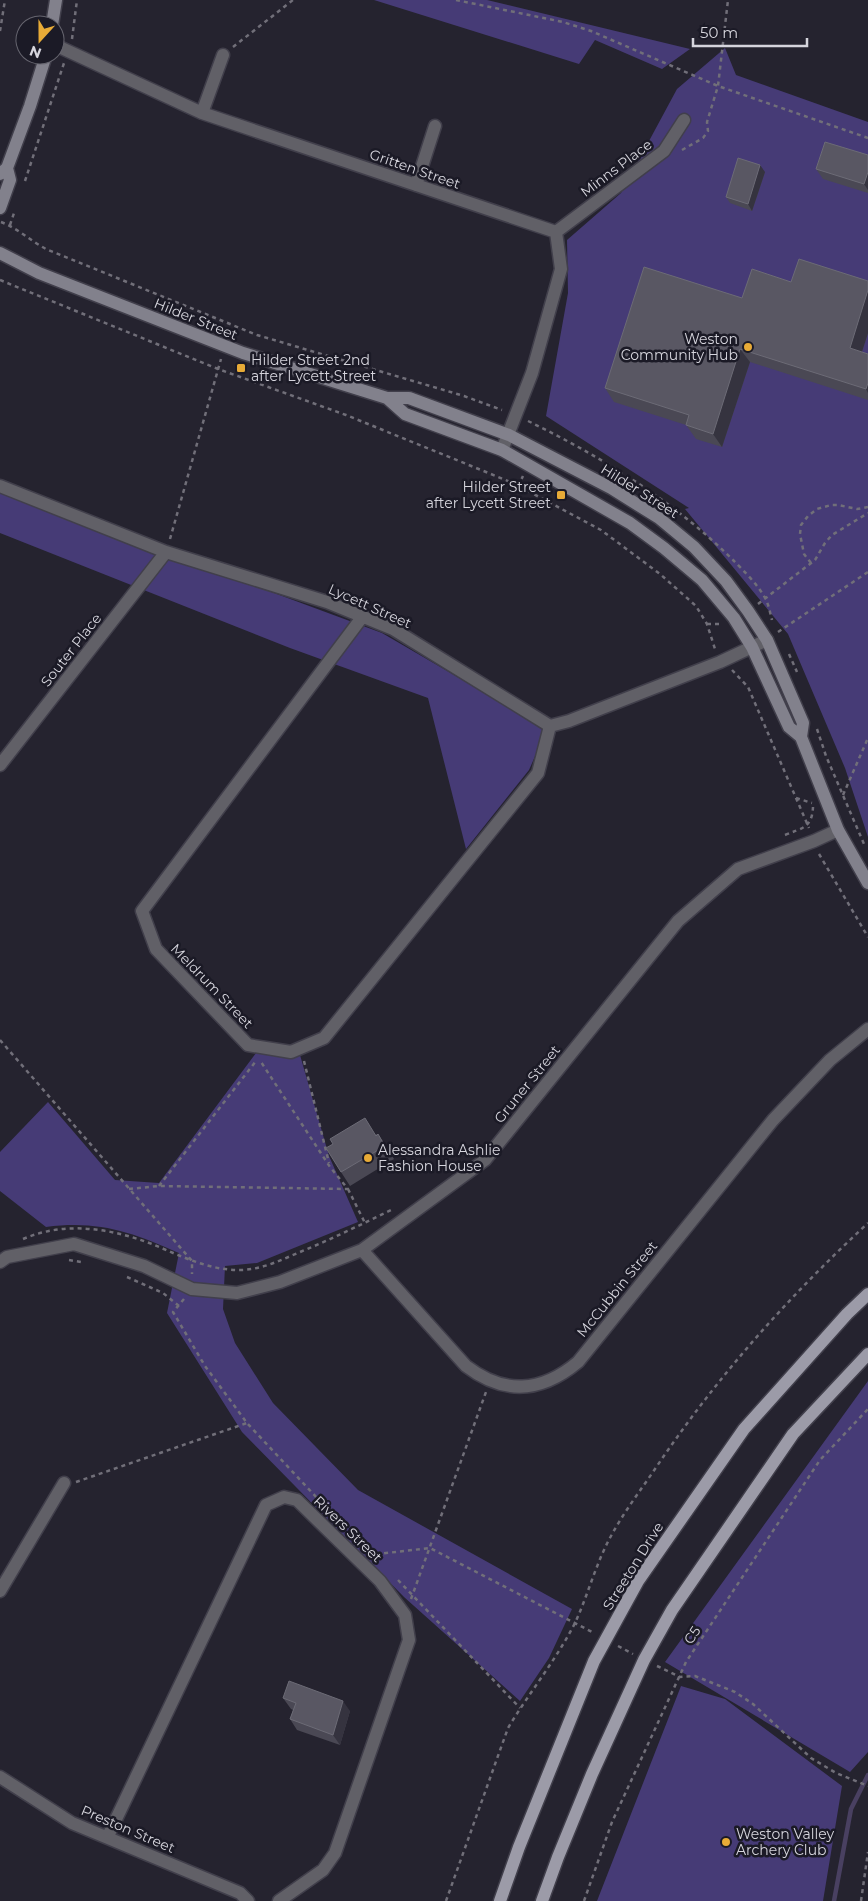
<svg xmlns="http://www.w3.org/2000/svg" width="868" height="1901" viewBox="0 0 868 1901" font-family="Montserrat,sans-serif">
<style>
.green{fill:#463b76}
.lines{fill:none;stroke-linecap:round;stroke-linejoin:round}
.stream{stroke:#494061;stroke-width:4.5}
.street-casing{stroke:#413f4b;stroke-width:15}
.secondary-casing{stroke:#413f4b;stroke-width:15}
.primary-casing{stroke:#413f4b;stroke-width:15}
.path{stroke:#716f79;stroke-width:2.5;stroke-dasharray:4 4;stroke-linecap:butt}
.street{stroke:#616067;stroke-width:12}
.secondary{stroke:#82818c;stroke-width:12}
.primary{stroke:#9c9ba8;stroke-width:12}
.wall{fill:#4a4854}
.shaded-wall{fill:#35333f}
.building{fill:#595763;stroke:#6c6b76}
.poi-dot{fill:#e8ab37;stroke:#1b1a26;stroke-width:2}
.labels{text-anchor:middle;stroke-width:5;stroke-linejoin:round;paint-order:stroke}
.street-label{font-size:14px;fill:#d6d5dd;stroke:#1b1a26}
.poi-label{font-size:14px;fill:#d6d5dd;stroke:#1b1a26;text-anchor:start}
</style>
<rect width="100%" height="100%" fill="#25232f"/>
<path class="green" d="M 374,0 L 487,0 L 690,49 L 662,69 L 595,40 L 579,64 Z
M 725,48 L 736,75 L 868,122 L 868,837 L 845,768 L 788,634 L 685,509 L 689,508 L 546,416 L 568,293 L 567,240 L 621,193 L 677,89 Z
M 0,491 L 382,633 L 547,729 L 529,770 L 466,849 L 428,698 L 290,648 L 0,533 Z
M 256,1053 L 300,1055 L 329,1156 L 358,1222 L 257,1263 L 225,1266 L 223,1309 L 235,1343 L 273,1403 L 358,1490 L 572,1609 L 549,1658 L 520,1701 L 404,1597 L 242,1432 L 167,1313 L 179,1253 C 132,1232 98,1220 46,1227 L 0,1191 L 0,1152 L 48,1102 L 115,1180 L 159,1183 Z
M 868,1381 L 868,1752 L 850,1772 L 665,1662 Z
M 681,1686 L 725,1699 L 842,1786 L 823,1901 L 597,1901 Z"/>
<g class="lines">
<path class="stream" d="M 834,1901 L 851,1809 L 868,1775"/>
<defs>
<path id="street" d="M 55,45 L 202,113 L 556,232 L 561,269 L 532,373 L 502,450
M 202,113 L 223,55
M 416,185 L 435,126
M 556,232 L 664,151 L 684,120
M 0,486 L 166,552 L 327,602 L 393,629 L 550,726 L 569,721 L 720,662 L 767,640
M 363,616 L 142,911 L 156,949 L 248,1045 L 291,1052 L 324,1038 L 538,773 L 550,726
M 0,765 L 166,552
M 362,1250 L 466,1366 C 504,1395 541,1393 578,1362 L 773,1120 L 830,1060 L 868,1029
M 0,1262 L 7,1257 L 74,1244 L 144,1266 L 192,1289 L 237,1293 L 280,1282 L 362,1250 L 485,1160 L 678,921 L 738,869 L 814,841 L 838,830
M 0,1591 L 64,1483
M 0,1777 L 72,1823 L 240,1893 L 248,1901
M 108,1836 L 266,1505 L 284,1497 L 297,1500 L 380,1581 L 405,1615 L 409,1640 L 335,1853 L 323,1870 L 279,1901"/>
<path id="secondary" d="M 52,25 L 56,0
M 0,174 L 7,168 L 30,106 L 46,55
M 0,208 L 10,180 L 7,168
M 0,253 L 39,273 L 243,353 L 387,398 L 409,398 L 509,435 L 611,488 L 659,518 L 694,547 L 726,581 L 748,611 L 767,640 L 803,723 L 801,737
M 387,398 L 405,414 L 502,450 L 630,523 L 664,548 L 702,580 L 734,618 L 752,647 L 789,727 L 801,737 L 838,830 L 868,883"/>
<path id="primary" d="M 500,1901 L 519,1847 L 594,1661 L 638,1581 L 744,1429 L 847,1314 L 868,1294
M 542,1901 L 558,1857 L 592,1774 L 644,1660 L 672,1610 L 793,1434 L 868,1354"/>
</defs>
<use href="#street" class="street-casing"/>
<use href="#secondary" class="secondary-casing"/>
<use href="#primary" class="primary-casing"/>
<path class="path" d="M 456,0 L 563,22 L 591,31 L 718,86 L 868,138
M 0,31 L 5,0
M 72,39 L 77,0
M 233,47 L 293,0
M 682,150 L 703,138 L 708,131 L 707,122 L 718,86 L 728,0
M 25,181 L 64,63
M 1,222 C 17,228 31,241 46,249 L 257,335 L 464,396 L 502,410
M 10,225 L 14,213
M 0,280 L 218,369 L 346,415 L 513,483 L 601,530 L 660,574 L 696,606 L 707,624 L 715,649
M 528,421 C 602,457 675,502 733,560 C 743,570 759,586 765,598 C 769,605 770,613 772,620
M 518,486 L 523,476
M 170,539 L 221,359
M 811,563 L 804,554 L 800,534 L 801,525 L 808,516 L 817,509 L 831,505 L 838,505 L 857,509 L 868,507
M 758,604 L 815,560 L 825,543 L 832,535 L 868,513
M 707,624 L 720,624
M 778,632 L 868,572
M 789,654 L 797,672
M 732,670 L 748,687 L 809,828
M 817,729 L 826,756 L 864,844
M 843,795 L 868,738
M 796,798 L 812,803
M 785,835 C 802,828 812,828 813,807
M 819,854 L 868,937
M 0,1040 L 192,1261 L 192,1274
M 304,1061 L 329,1163
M 159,1186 L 256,1061
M 129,1189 L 159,1186 L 348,1189 L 330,1167 L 261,1062
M 348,1189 L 365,1223
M 23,1239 C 65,1221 110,1228 152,1244 C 181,1256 210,1271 242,1270 C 263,1269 281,1260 300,1252 C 332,1239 362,1224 393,1209
M 69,1260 L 81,1262
M 127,1277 L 163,1293 L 179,1306
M 184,1299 L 173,1312 L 205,1366 L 247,1423 L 318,1499
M 76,1482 L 247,1423
M 369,1550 L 378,1554 L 430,1548 L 594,1633
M 398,1580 L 520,1708
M 411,1599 L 486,1392
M 618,1646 L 633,1654
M 657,1666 L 680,1677 L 695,1676 L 735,1692 L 753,1704 L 811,1758 L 836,1773 L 868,1786
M 446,1901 L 508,1728 C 529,1693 556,1660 575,1623 C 588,1595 596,1563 611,1536 C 624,1512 640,1491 655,1469 C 716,1378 788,1297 868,1223
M 584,1901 L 612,1822 L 686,1662 L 820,1460 L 868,1409
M 861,1901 L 868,1852"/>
<use href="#street" class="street"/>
<use href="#secondary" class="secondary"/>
<use href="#primary" class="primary"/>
</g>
<path class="wall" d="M 868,155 L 868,193 L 823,179 L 816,169 Z
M 765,172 L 752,211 L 730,203 L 726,197 Z
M 868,281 L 868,333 L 862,352 L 868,354 L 868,400 L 750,362 L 722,447 L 696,439 L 686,425 L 614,402 L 605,388 L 742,298 L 791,282 Z
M 378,1134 L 394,1159 L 350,1186 L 341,1172 L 333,1144 Z
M 283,1698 L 350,1711 L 340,1745 L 297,1730 L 290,1719 L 293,1710 L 291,1709 Z"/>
<path class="shaded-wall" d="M 760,165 L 765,172 L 752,211 L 748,204 Z
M 868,172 L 868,190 L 864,184 Z
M 868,290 L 868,333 L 859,361 L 850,348 Z
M 740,349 L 750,362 L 722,447 L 713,434 Z
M 868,383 L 868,393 L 866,389 Z
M 378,1134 L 387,1148 L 394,1159 L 385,1146 Z
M 343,1701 L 350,1711 L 340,1745 L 333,1735 Z"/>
<path class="building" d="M 825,142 L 868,155 L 868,172 L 864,184 L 816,169 Z
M 738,158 L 760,165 L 748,204 L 726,197 Z
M 799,259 L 868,281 L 868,290 L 850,348 L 868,354 L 868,383 L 866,389 L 740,349 L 713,434 L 686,425 L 689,415 L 605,388 L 644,267 L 742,298 L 752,269 L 791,282 Z
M 365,1118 L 376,1136 L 378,1134 L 385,1146 L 341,1172 L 326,1148 L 333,1144 L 330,1139 Z
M 289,1681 L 343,1701 L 333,1735 L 290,1719 L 296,1703 L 283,1698 Z"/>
<g class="poi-dot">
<circle cx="748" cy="347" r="5"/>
<rect x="236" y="363" width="10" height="10" rx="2.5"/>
<rect x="556" y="490" width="10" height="10" rx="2.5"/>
<circle cx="368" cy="1158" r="5"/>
<circle cx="726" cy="1842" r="5"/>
</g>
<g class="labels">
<g class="street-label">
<text transform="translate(616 168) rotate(-37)" y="5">Minns Place</text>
<text transform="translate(415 169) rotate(19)" y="5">Gritten Street</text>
<text transform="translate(196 319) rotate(22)" y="5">Hilder Street</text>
<text transform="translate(640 491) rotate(32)" y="5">Hilder Street</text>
<text transform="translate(370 606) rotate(24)" y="5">Lycett Street</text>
<text transform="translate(71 650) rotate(-52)" y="5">Souter Place</text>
<text transform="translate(212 986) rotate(46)" y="5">Meldrum Street</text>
<text transform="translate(527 1084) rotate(-51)" y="5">Gruner Street</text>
<text transform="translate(617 1289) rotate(-51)" y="5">McCubbin Street</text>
<text transform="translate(348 1529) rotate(44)" y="5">Rivers Street</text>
<text transform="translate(633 1566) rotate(-58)" y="5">Streeton Drive</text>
<text transform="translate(692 1635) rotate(-56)" y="5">C5</text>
<text transform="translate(128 1829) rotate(23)" y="5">Preston Street</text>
</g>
<g class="poi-label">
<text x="738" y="344" text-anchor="end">Weston<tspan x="738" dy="16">Community Hub</tspan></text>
<text x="251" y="365">Hilder Street 2nd<tspan x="251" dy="16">after Lycett Street</tspan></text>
<text x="551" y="492" text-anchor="end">Hilder Street<tspan x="551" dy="16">after Lycett Street</tspan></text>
<text x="378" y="1155">Alessandra Ashlie<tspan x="378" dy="16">Fashion House</tspan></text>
<text x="736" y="1839">Weston Valley<tspan x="736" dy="16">Archery Club</tspan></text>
</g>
</g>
<g transform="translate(40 40) rotate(201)"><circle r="24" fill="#1b1a26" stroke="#66656f"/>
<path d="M0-4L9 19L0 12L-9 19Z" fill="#e8ab37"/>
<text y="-8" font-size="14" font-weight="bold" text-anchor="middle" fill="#d6d5dd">N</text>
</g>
<path d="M693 38v8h114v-8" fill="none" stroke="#d6d5dd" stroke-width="2.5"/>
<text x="700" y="38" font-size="15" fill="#d6d5dd" stroke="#1b1a26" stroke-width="4" paint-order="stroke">50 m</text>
</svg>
